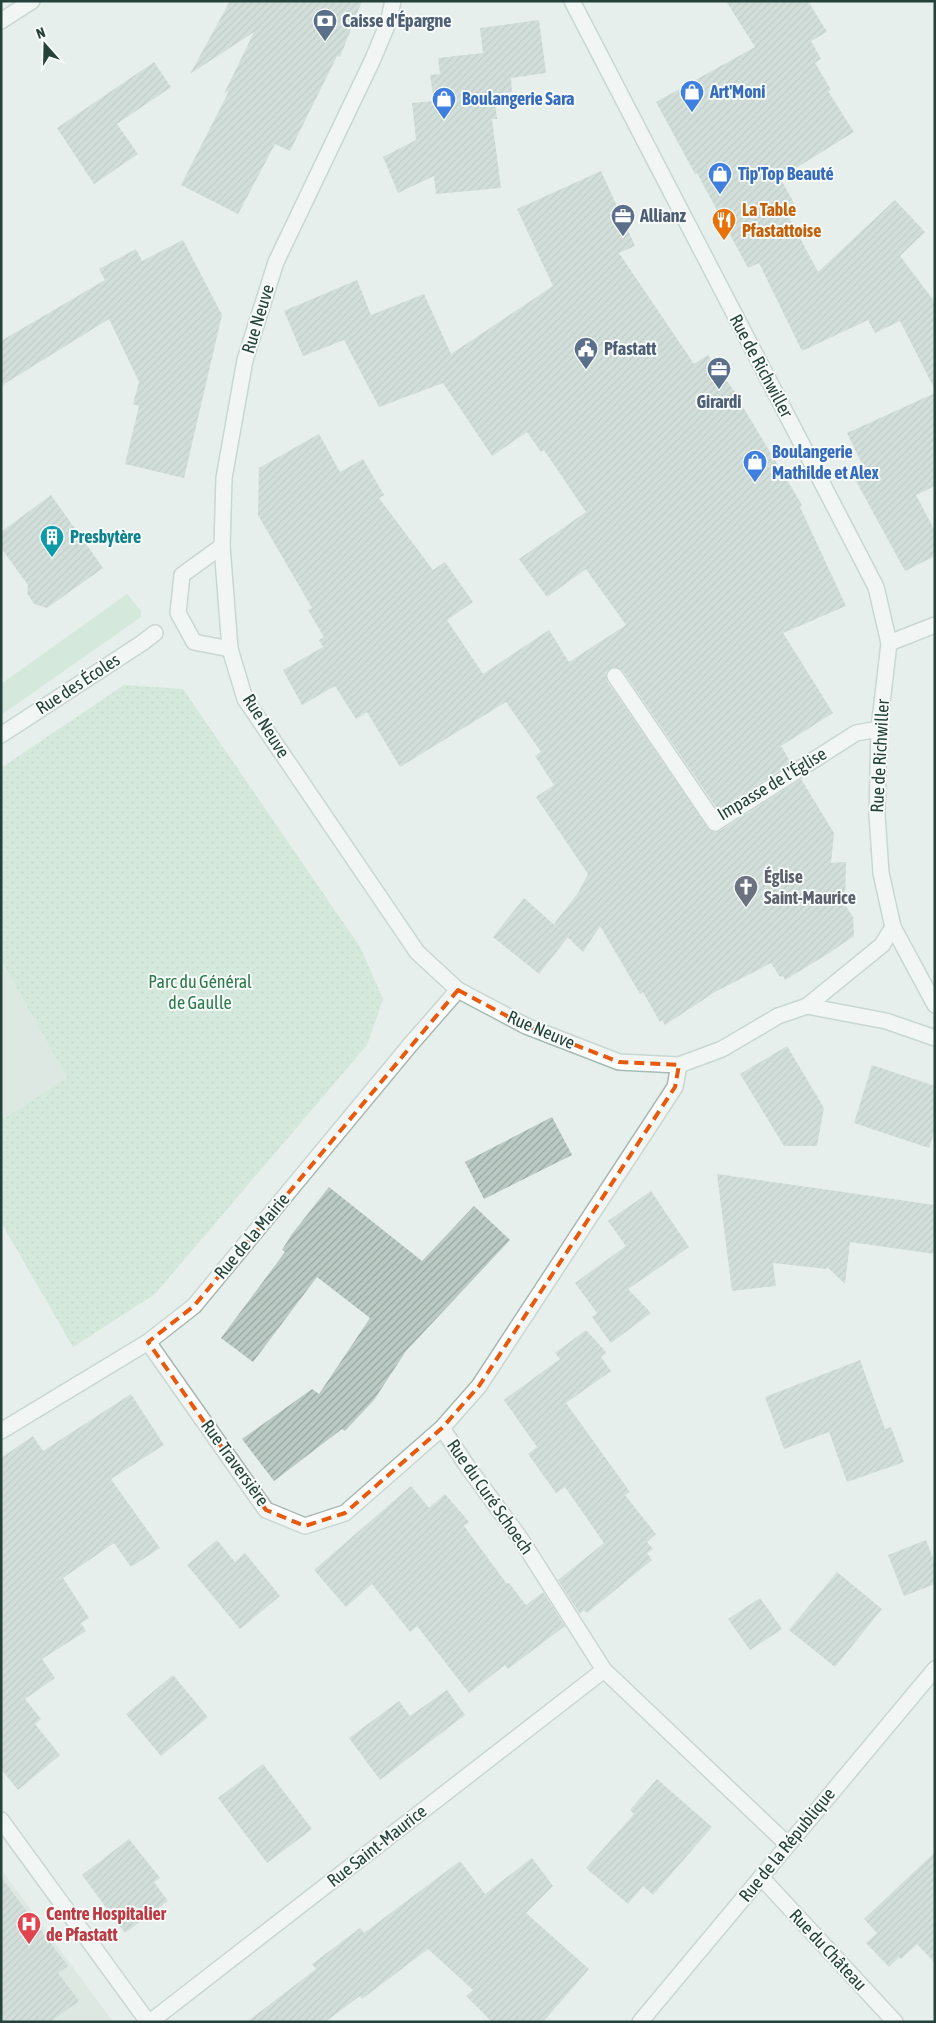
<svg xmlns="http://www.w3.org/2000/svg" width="936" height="2023" viewBox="0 0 936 2023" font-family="'Asap Condensed',sans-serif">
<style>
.built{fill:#d4dfda}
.grass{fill:#bfe0c8}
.park{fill:url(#park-dots)}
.building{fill:url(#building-hatch)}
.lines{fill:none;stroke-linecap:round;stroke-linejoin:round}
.service-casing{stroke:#a8b8b2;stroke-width:18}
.pedestrian-casing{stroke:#a8b8b2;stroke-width:18}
.minor-casing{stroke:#a8b8b2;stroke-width:18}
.secondary-casing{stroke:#a4bbb3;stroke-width:18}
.service{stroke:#fff;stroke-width:15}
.pedestrian{stroke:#fff;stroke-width:15}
.minor{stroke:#fff;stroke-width:15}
.secondary{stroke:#fff;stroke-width:15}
.marked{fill:none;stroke:#e8590c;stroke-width:4;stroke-dasharray:10 6;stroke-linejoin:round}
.labels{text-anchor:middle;stroke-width:4;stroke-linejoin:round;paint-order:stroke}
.service-label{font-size:18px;font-weight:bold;fill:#4e5e75;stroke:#f7fbf9;text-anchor:start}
.shop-label{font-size:18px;font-weight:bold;fill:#366cbe;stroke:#f7fbf9;text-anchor:start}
.food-label{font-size:18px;font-weight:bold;fill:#c56008;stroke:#f7fbf9;text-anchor:start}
.street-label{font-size:18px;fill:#24423a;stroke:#f7fbf9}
.culture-label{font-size:18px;font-weight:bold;fill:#0d838f;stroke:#f7fbf9;text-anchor:start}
.worship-label{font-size:18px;font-weight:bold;fill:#5b616d;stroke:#f7fbf9;text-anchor:start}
.park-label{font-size:18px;fill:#2d7a4b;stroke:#f7fbf9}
.health-label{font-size:18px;font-weight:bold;fill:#be3a42;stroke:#f7fbf9;text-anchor:start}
</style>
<defs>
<pattern id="park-dots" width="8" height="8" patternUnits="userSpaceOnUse" patternTransform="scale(1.25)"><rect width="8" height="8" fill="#bfe0c8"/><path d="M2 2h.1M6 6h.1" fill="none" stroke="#a4c1ad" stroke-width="1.8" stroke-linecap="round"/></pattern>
<pattern id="building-hatch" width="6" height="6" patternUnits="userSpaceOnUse" patternTransform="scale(1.25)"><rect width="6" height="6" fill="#bbcac4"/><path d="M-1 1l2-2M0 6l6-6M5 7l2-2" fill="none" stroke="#98a6a0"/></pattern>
</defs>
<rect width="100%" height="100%" fill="#e6efeb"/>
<path class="built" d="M 1,960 L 67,1078 L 1,1120 Z
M 1,1869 L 113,2022 L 1,2022 Z"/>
<path class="grass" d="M 127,594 L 141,611 L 141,617 L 1,715 L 1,684 Z"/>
<path class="park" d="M 124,685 L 183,689 L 360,947 L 383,999 L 367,1045 L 155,1294 L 73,1347 L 1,1222 L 1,1120 L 67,1078 L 1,960 L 1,768 Z"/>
<path class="building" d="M 230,1 L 362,1 L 340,57 L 337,56 L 290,151 L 275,144 L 238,214 L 181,185 L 229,91 L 224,94 L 254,32 L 190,74 Z
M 726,1 L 808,1 L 827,32 L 811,41 L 821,59 L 815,63 L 831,90 L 828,91 L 854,132 L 780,178 L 794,203 L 784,208 L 818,272 L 895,200 L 925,232 L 900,256 L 935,302 L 935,390 L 900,321 L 875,333 L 868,320 L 802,351 L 759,263 L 748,268 L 697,173 L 695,174 L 656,102 L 755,47 Z
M 539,20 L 546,73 L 511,78 L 512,92 L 494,94 L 497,119 L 492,119 L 501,188 L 436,194 L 434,176 L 398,193 L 383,157 L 416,140 L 412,103 L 434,101 L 430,75 L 440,74 L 438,58 L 483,53 L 480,28 Z
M 154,62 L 171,87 L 117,124 L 138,154 L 94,184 L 57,128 Z
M 601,171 L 635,246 L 619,253 L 694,364 L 708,355 L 740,399 L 738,399 L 802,505 L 800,507 L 846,606 L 783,633 L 833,713 L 781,746 L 791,763 L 718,810 L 623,671 L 614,667 L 606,672 L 607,681 L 710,831 L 720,831 L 801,779 L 834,833 L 831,863 L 846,862 L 845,905 L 853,917 L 854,936 L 826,955 L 785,980 L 783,976 L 780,977 L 771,963 L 715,992 L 665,1025 L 662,1020 L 660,1022 L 643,992 L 640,994 L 600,926 L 583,952 L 554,924 L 578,893 L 588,874 L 536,797 L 554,785 L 535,756 L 541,752 L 506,702 L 400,767 L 367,712 L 356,719 L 335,686 L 302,705 L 283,670 L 323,647 L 319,640 L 324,637 L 308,610 L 312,608 L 258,515 L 259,468 L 319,434 L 340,472 L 363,459 L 384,495 L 379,498 L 433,570 L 445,562 L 473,602 L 447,620 L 483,674 L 549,630 L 569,662 L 626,625 L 586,569 L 547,597 L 519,559 L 586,512 L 544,450 L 541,452 L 527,432 L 492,456 L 443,383 L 379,407 L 344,340 L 303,356 L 284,311 L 357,280 L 371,315 L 424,294 L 451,354 L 553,286 L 517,209 Z
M 183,240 L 222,315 L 184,478 L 125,464 L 139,406 L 133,404 L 139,382 L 109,319 L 1,386 L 1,341 L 105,280 L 99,269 L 136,249 L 142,261 Z
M 935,393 L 935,486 L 916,495 L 935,531 L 935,556 L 905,571 L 856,481 L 868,476 L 847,433 Z
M 51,495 L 103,568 L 47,608 L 34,604 L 27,593 L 28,585 L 1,548 L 1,532 Z
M 524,898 L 568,937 L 539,974 L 493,937 Z
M 787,1046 L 824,1108 L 817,1146 L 784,1146 L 740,1074 Z
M 872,1065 L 935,1086 L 935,1130 L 929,1148 L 854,1123 Z
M 552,1117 L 572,1155 L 484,1199 L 465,1162 Z
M 717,1174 L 935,1205 L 935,1254 L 850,1242 L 845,1284 L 826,1266 L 827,1269 L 773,1263 L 776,1286 L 732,1291 Z
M 329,1187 L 422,1261 L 474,1206 L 510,1240 L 421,1335 L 406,1351 L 374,1400 L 345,1431 L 342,1429 L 274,1481 L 242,1439 L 312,1389 L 319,1394 L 370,1318 L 317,1277 L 253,1362 L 221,1338 L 285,1252 L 282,1250 L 292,1234 Z
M 651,1191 L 689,1247 L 628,1289 L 651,1313 L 611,1343 L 592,1317 L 597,1313 L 575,1283 L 626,1246 L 608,1221 Z
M 586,1330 L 606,1352 L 601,1357 L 611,1371 L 566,1403 L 630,1492 L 625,1495 L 656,1534 L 647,1542 L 653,1549 L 647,1553 L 652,1560 L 587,1613 L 584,1610 L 580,1614 L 558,1580 L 604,1543 L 565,1487 L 556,1493 L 528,1454 L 537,1447 L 504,1400 L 560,1359 L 555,1353 Z
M 860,1360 L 885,1429 L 891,1427 L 904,1462 L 847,1482 L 829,1432 L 784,1449 L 765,1397 Z
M 131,1394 L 164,1445 L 111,1479 L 160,1548 L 131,1567 L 114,1543 L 63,1578 L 89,1618 L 81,1623 L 86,1631 L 42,1659 L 55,1678 L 25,1699 L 41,1719 L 35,1724 L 60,1755 L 18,1790 L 1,1769 L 1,1458 L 33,1436 L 43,1451 Z
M 411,1486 L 429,1508 L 445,1494 L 469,1522 L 464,1526 L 507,1584 L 509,1583 L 526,1605 L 543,1592 L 565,1626 L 508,1669 L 505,1665 L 469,1693 L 417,1626 L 410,1632 L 372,1584 L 346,1607 L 314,1570 Z
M 217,1540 L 235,1562 L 245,1553 L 280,1596 L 240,1629 L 187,1565 Z
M 926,1540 L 935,1563 L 935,1584 L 904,1596 L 888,1555 Z
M 837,1572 L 882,1609 L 835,1667 L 789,1630 Z
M 760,1598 L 782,1629 L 750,1650 L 728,1619 Z
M 173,1675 L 208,1717 L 161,1756 L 126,1714 Z
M 447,1690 L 465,1715 L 380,1780 L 349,1738 L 399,1701 L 410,1716 Z
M 263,1764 L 312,1829 L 267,1863 L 218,1798 Z
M 657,1779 L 712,1827 L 653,1895 L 643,1886 L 628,1904 L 586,1868 L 634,1814 L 630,1810 Z
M 129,1839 L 160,1878 L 154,1882 L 168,1901 L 125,1933 L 82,1875 Z
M 935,1852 L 935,1963 L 917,1944 L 901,1959 L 899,1957 L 889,1967 L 866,1943 L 877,1933 L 864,1919 Z
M 532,1858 L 553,1886 L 526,1913 L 589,1969 L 543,2022 L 492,2022 L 466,1996 L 473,1990 L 428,1949 L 362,1999 L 360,1996 L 325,2022 L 247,2022 L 316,1969 L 312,1964 L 360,1928 L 364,1933 L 460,1861 L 485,1894 Z
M 1,1877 L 68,1966 L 58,1973 L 79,2001 L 50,2022 L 1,2022 Z"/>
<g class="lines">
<defs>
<path id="service" d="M 222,546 L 182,575 L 178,613 L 194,642 L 230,649
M 615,676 L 715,823"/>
<path id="pedestrian" d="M 1,735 L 142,643 L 155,633"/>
<path id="minor" d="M 1,21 L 32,1
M 889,643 L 935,625
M 715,823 L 856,733 L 879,729
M 807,1006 L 882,945 L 893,927
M 148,1342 L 266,1510 L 305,1526 L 345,1513 L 442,1428 L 479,1386 L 675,1087 L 679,1065
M 442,1428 L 467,1466 L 520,1538 L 604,1670 L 787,1844
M 1,1431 L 148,1342 L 194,1306 L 410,1045 L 458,990
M 1,1820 L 148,2022
M 761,1877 L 895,2022
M 150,2022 L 604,1670"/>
<path id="secondary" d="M 393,1 L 388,23 L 373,59 L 276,262 L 245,360 L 224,478 L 222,546 L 230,649 L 245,699 L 417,952 L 458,990 L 526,1026 L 619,1062 L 679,1065 L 722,1049 L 778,1016 L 807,1006 L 886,1021 L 935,1038
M 572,1 L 876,587 L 889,643 L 879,729 L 877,815 L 881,873 L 893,927 L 935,1005
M 640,2022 L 935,1669"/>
</defs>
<use href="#service" class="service-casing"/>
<use href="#pedestrian" class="pedestrian-casing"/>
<use href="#minor" class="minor-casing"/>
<use href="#secondary" class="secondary-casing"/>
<use href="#service" class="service"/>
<use href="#pedestrian" class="pedestrian"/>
<use href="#minor" class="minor"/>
<use href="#secondary" class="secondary"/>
</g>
<path d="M0 0H936V2023H0ZM 458,990 L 526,1026 L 619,1062 L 679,1065 L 675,1087 L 479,1386 L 442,1428 L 345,1513 L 305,1526 L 266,1510 L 148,1342 L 194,1306 Z" fill="#e6efeb" fill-opacity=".55" fill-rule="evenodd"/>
<path class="marked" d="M 458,990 L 526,1026 L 619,1062 L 679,1065 L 675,1087 L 479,1386 L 442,1428 L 345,1513 L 305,1526 L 266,1510 L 148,1342 L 194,1306 Z"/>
<defs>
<symbol id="bank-pin" viewBox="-11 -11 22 30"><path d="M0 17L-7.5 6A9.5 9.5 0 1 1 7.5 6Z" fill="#5c6f8a" stroke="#f7fbf9"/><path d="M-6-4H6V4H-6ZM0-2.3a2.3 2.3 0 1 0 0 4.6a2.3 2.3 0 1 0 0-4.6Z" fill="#fff"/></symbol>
<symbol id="shop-pin" viewBox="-11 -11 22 30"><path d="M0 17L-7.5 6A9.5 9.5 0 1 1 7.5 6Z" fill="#3f7fe0" stroke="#f7fbf9"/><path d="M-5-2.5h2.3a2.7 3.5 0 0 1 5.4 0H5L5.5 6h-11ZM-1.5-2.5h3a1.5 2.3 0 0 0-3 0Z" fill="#fff"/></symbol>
<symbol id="office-pin" viewBox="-11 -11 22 30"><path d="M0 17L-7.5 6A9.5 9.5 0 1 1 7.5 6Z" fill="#5c6f8a" stroke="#f7fbf9"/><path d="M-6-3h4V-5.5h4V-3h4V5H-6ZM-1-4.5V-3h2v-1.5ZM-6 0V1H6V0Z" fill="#fff"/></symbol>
<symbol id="restaurant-pin" viewBox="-11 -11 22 30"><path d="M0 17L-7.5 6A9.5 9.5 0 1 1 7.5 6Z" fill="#e8710a" stroke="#f7fbf9"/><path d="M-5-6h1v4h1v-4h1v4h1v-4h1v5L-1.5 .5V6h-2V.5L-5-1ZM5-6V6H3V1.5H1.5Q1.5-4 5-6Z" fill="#fff"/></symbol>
<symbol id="civic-pin" viewBox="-11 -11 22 30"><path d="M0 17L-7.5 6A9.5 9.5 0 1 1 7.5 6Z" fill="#5c6f8a" stroke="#f7fbf9"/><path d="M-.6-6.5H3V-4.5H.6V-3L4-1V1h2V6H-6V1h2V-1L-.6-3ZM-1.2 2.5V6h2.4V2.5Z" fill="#fff"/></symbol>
<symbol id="building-pin" viewBox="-11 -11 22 30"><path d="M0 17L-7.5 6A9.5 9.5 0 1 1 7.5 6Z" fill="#0f9aa8" stroke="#f7fbf9"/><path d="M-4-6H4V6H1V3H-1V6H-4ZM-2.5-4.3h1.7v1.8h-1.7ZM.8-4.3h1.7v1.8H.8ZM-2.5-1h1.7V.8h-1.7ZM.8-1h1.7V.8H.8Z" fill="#fff"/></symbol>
<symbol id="church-pin" viewBox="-11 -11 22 30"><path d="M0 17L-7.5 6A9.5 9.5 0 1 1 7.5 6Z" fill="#6b7280" stroke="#f7fbf9"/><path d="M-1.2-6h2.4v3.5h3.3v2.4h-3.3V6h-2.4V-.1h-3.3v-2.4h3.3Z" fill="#fff"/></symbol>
<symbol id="hospital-pin" viewBox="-11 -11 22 30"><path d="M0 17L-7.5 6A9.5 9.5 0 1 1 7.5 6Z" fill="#e0444e" stroke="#f7fbf9"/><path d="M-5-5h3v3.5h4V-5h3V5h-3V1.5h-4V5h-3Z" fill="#fff"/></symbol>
</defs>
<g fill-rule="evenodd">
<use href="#bank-pin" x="311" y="7" width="28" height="38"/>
<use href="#shop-pin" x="678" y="78" width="28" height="38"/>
<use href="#shop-pin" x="430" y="85" width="28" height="38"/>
<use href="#shop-pin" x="706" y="160" width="28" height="38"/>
<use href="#office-pin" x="609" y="202" width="28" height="38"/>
<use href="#restaurant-pin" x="710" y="206" width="28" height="38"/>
<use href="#civic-pin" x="572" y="335" width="28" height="38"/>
<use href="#office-pin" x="705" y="355" width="28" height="38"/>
<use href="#shop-pin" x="741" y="448" width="28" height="38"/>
<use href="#building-pin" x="38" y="523" width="28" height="38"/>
<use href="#church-pin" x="732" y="873" width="28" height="38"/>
<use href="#hospital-pin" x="15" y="1910" width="28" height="38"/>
</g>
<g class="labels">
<g class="service-label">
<text x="342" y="27">Caisse d'Épargne</text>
<text x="640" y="222">Allianz</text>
<text x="604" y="355">Pfastatt</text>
<text x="719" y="408" text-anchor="middle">Girardi</text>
</g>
<g class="shop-label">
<text x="710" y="98">Art'Moni</text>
<text x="462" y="105">Boulangerie Sara</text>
<text x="738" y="180">Tip'Top Beauté</text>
<text x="772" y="458">Boulangerie<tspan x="772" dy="21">Mathilde et Alex</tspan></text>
</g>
<g class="food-label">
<text x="742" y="216">La Table<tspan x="742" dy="21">Pfastattoise</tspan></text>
</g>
<g class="street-label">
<text transform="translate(258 319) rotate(-73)" y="6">Rue Neuve</text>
<text transform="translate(761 366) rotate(62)" y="6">Rue de Richwiller</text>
<text transform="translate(78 684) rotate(-33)" y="6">Rue des Écoles</text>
<text transform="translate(266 726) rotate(58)" y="6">Rue Neuve</text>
<text transform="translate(880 756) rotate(-87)" y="6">Rue de Richwiller</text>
<text transform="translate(772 784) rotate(-31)" y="6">Impasse de l'Église</text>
<text transform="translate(541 1030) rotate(23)" y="6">Rue Neuve</text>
<text transform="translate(252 1236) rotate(-50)" y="6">Rue de la Mairie</text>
<text transform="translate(235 1463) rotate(54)" y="6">Rue Traversière</text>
<text transform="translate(490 1497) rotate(55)" y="6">Rue du Curé Schoech</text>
<text transform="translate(787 1845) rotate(-51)" y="6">Rue de la République</text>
<text transform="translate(377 1846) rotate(-38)" y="6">Rue Saint-Maurice</text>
<text transform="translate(828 1950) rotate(47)" y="6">Rue du Château</text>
</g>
<g class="culture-label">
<text x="70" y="543">Presbytère</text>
</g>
<g class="worship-label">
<text x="764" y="883">Église<tspan x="764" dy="21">Saint-Maurice</tspan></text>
</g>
<g class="park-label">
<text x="200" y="988">Parc du Général<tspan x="200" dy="21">de Gaulle</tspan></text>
</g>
<g class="health-label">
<text x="46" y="1920">Centre Hospitalier<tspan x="46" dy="21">de Pfastatt</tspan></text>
</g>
</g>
<rect width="936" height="2023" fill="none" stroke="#24423a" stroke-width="5"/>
<g transform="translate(45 45) rotate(340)" stroke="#f7fbf9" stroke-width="4" paint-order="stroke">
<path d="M0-4L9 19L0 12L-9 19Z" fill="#24423a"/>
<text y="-8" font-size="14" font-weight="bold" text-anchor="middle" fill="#24423a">N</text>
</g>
</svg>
